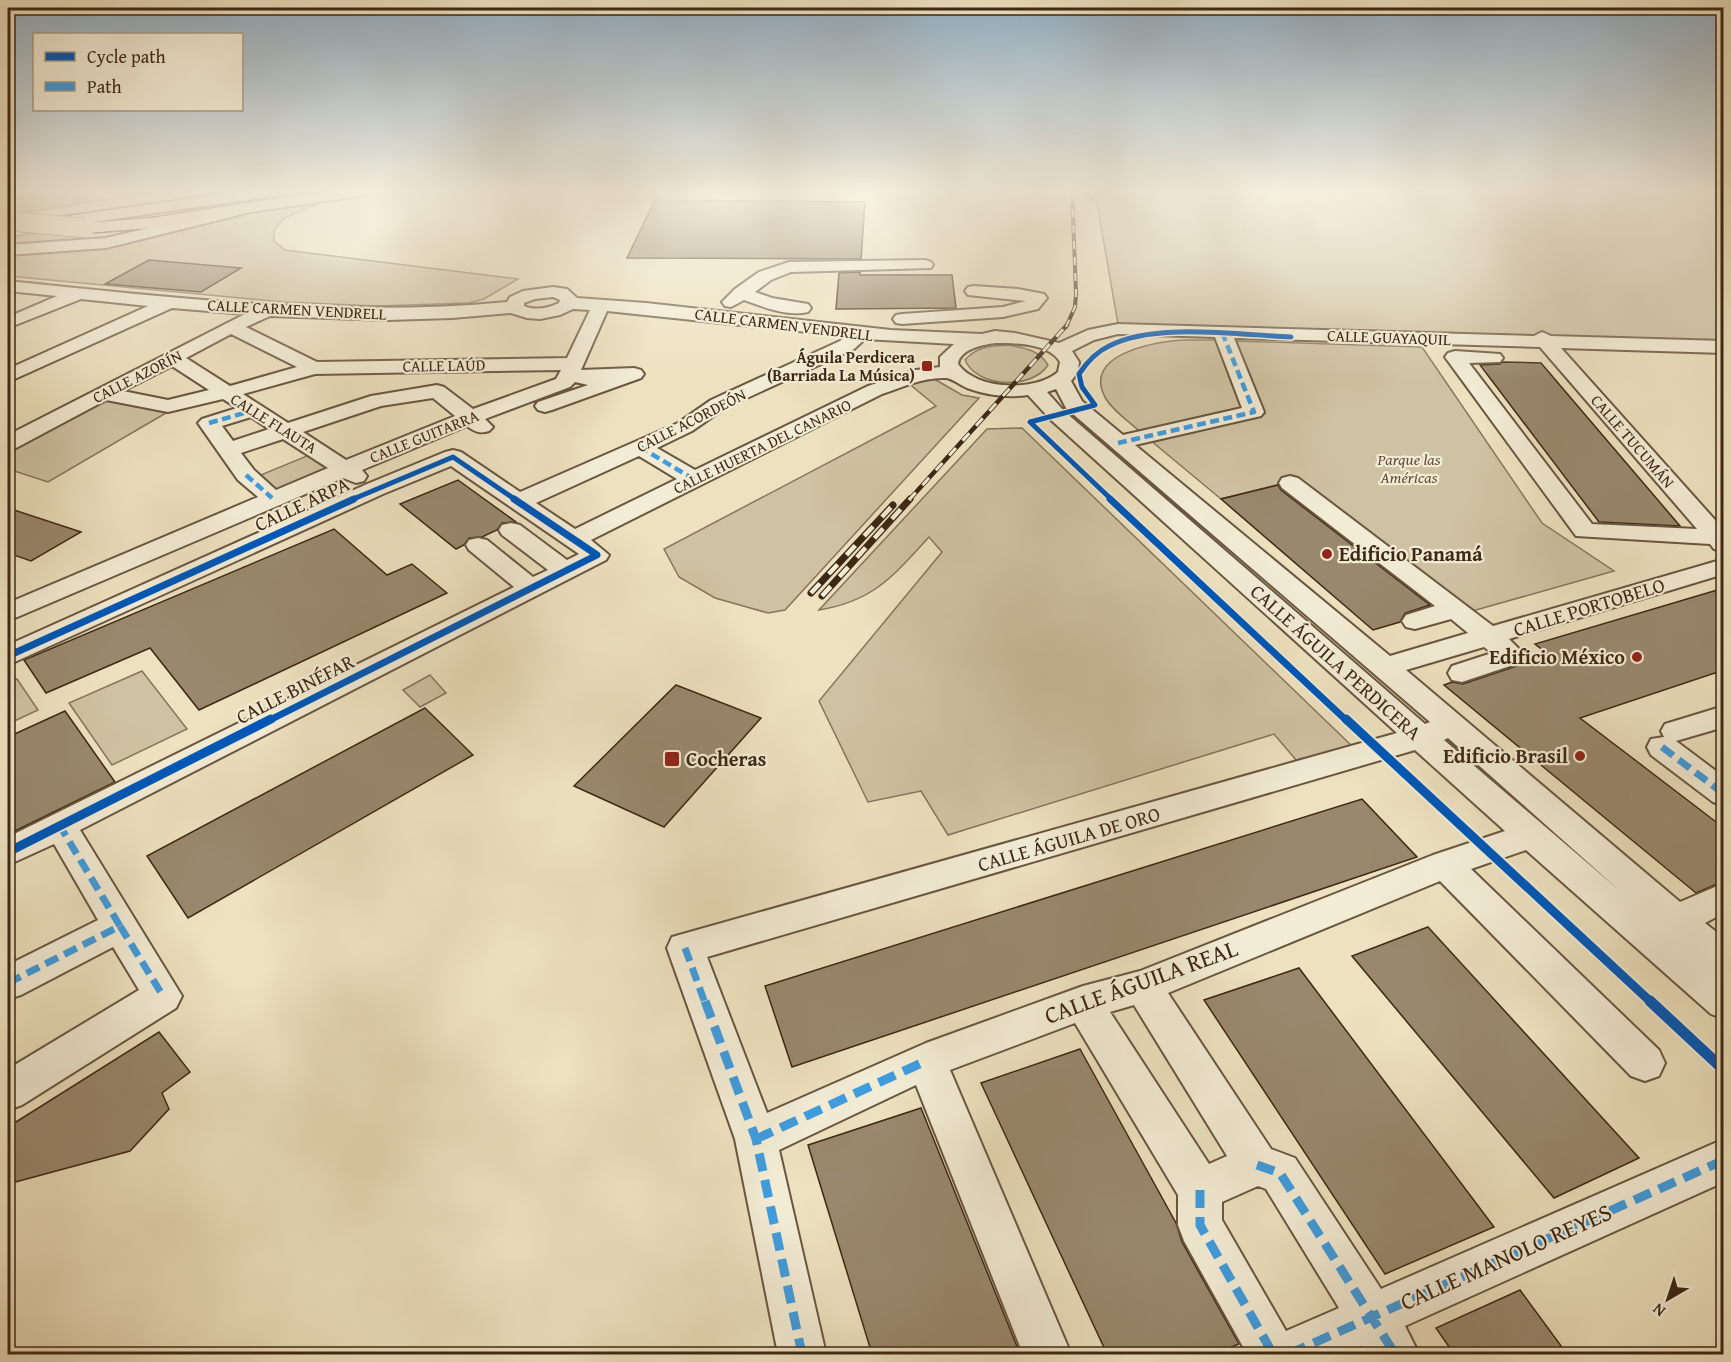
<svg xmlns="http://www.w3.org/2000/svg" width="1731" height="1362" viewBox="0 0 1731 1362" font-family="'Gentium Book Plus',serif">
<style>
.green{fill:#cfc2a2;stroke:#86755c;stroke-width:1.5}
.building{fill:#99886d;stroke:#3d2815;stroke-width:1.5}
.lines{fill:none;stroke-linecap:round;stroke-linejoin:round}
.minor-casing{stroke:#695640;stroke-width:4}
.major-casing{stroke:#3d2815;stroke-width:3}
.highway-casing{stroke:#3d2815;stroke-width:3}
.minor{fill:#f3ecd5;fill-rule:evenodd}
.major{fill:#ede1bf;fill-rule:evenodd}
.highway{fill:#ede1bf;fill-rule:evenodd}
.rail-far2-casing{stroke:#3d2815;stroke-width:4}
.rail-far1-casing{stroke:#3d2815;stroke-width:4.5}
.rail-casing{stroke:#3d2815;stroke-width:7}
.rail-far2{stroke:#f3ecd5;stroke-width:2;stroke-dasharray:8;stroke-linecap:butt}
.rail-far1{stroke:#f3ecd5;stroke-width:3;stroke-dasharray:10;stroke-linecap:butt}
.rail{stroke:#f3ecd5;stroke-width:4.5;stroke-dasharray:13;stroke-linecap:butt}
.major-bridge-casing{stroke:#3d2815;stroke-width:20;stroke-linecap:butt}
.major-bridge{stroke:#ede1bf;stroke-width:19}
.quiet-far2{stroke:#3f9cdf;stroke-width:4.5;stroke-dasharray:9 4.5;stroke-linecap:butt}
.quiet-far1{stroke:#3f9cdf;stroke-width:7;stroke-dasharray:14 7;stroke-linecap:butt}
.quiet{stroke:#3f9cdf;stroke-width:9;stroke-dasharray:18 9;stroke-linecap:butt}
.cycleway-far3-casing{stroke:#f3ecd5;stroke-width:8}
.cycleway-far2-casing{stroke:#f3ecd5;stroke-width:10}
.cycleway-far1-casing{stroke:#f3ecd5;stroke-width:13}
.cycleway-casing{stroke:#f3ecd5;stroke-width:15}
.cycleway-far3{stroke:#0057b8;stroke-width:5}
.cycleway-far2{stroke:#0057b8;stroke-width:7}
.cycleway-far1{stroke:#0057b8;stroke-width:9}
.cycleway{stroke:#0057b8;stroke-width:11}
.poi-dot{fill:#8f2418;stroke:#f3ecd5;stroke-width:2}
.labels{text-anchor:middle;stroke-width:4.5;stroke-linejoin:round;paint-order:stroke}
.far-street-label{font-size:16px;fill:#3d2815;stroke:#f3ecd5}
.far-poi-label{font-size:16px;font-weight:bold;fill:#3d2815;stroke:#f3ecd5;text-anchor:end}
.far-park-label{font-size:16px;font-style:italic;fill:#624e38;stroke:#f3ecd5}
.street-label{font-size:20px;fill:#3d2815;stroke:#f3ecd5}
.poi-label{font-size:20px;font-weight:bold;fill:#3d2815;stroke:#f3ecd5;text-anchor:start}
.near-street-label{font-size:24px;fill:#3d2815;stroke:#f3ecd5}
</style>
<rect width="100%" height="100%" fill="#ede1bf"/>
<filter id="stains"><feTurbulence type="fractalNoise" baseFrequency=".00333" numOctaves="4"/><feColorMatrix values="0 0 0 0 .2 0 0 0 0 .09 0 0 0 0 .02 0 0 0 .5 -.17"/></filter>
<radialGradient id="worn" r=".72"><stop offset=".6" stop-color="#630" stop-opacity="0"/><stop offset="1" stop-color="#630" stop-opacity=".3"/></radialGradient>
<path class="green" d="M 58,191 L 162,191 L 8,215 L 8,196 Z
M 330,191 C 260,201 191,214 121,224 L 129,216 Z
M 1081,191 L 1723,191 L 1723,344 L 1118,324 L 1097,203 Z
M 287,203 L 317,204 L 284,218 L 274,230 L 274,241 L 285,250 L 518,279 L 484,299 L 469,303 L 376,306 L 283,302 L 8,276 L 8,255 L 95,247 Z
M 35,232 L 105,240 L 8,247 L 8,238 Z
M 1183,340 L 1220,340 L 1244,408 L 1140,432 C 1130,422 1114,412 1106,399 C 1080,354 1155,342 1183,340 Z
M 1235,341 L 1422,347 L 1542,523 L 1614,571 L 1469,612 L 1295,480 L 1221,499 L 1150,440 L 1265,414 Z
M 1008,345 C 1025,348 1039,350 1048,365 C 1032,390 977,388 965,360 C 977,346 991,346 1008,345 Z
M 929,376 L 962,395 L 979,398 L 785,610 L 768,613 L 715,598 L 679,577 L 664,549 L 936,406 L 907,382 Z
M 107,400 L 166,413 L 48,482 L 8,469 L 8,448 Z
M 1022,428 L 1353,747 L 1296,760 L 1274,734 L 948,835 L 921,791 L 868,802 L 819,701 L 942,552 L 929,537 C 893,576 874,601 819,610 L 987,429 Z
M 319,451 L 344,468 L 272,498 L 251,479 Z
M 142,671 L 187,729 L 112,765 L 69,703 Z
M 430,675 L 446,693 L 420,707 L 403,690 Z
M 17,679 L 38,710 L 8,724 L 8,683 Z"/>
<path class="building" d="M 655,200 L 865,202 L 861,259 L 627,258 Z
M 149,260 L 241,268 L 201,292 L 105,284 Z
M 860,272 L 860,275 L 952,275 L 956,308 L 836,309 L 839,273 Z
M 1503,362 L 1541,363 L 1680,526 L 1599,522 L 1480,365 L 1500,364 Z
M 458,480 L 516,522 L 502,523 L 497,530 L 482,537 L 469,538 L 464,545 L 456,549 L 400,504 Z
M 1278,485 L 1281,490 L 1430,605 L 1405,613 L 1400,622 L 1373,630 L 1221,499 Z
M 8,508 L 81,532 L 31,561 L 8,553 Z
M 334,529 L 387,575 L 412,564 L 447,593 L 199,710 L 150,648 L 46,693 L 24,660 Z
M 1724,588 L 1724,670 L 1580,718 L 1724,828 L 1724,881 L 1696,893 L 1444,685 L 1452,682 L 1463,684 L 1520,665 L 1523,659 L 1545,652 L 1535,644 Z
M 676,685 L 761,718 L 664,827 L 574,786 Z
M 425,708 L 473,755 L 188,918 L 147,856 Z
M 65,711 L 115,782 L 13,832 L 8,822 L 8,737 Z
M 1362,799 L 1417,857 L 792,1067 L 765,986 Z
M 1428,927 L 1639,1158 L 1554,1198 L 1352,956 Z
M 1299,968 L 1494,1227 L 1385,1274 L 1204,1000 Z
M 159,1032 L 190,1072 L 162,1093 L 169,1109 L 130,1151 L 8,1184 L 8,1127 Z
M 1080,1049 L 1176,1223 L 1182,1242 L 1239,1344 L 1215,1354 L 1107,1354 L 981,1083 Z
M 921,1108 L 1020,1354 L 872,1354 L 808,1145 Z
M 1520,1290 L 1567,1354 L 1454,1354 L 1436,1328 Z"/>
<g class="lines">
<defs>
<path id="minor" d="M 238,207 L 245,211 L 243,214 L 106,248 L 8,255 L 8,245 L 106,238 Z
M 925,260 L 931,262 L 933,265 L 931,268 L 791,272 L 771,280 L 755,292 L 772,298 L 808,304 L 811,308 L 808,312 C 789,317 763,307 744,300 L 731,307 L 725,306 L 722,302 L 735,289 L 759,272 L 789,262 Z
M 8,281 C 175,298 340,318 507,302 L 510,297 L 523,291 L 553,287 L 567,289 L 577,298 L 646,303 L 891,330 L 982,334 L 995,331 L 1015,333 L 1059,343 L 1088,330 L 1118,324 L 1534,336 L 1542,332 L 1551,336 L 1724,341 L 1724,353 L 1561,348 L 1724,530 L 1723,551 L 1714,549 L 1710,544 L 1576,536 L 1448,361 L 1445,357 L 1448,353 L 1455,351 L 1500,354 L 1503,358 L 1500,362 L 1469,363 L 1592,524 L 1697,529 L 1540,347 L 1234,338 L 1264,412 L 1261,416 L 1135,445 L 1390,656 L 1468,633 L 1451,619 L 1415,629 L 1406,627 L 1402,621 L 1406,615 L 1435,606 L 1282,488 L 1279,483 L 1282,478 L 1290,476 L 1298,478 L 1493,626 L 1724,559 L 1724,574 L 1509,639 L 1523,653 L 1519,663 L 1462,682 L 1452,680 L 1448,673 L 1452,666 L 1492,653 L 1484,647 L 1406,670 L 1680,902 L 1724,883 L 1724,913 L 1705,923 L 1724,938 L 1724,977 L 1720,975 L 1724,978 L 1724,1019 L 1711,1014 L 1526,850 L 1471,869 L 1659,1050 L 1665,1063 L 1659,1076 L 1645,1081 L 1631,1076 L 1440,881 L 1168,993 L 1271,1149 L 1295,1158 L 1381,1289 L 1724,1139 L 1724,1182 L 1405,1326 L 1419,1354 L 1368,1354 L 1362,1346 L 1342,1354 L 1247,1354 L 1184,1241 L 1178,1225 L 1178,1195 L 1075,1023 L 950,1070 L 1071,1354 L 1023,1354 L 916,1085 L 779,1150 L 826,1354 L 778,1354 L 735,1139 L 667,948 L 672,937 L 1397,733 L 1050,419 L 1028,395 C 1007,398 986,395 967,388 C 960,385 953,379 946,378 C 924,377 903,387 882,394 L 591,540 L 609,555 L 606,560 L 80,830 L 182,996 L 176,1008 L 22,1105 L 8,1110 L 8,1069 L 139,990 L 113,947 L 21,995 L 8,999 L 8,965 L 98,920 L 54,844 L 8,865 L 8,837 L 514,587 L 469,550 L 466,545 L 469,540 L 478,538 L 487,540 L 533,577 L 548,570 L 502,535 L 499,530 L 502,525 L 511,523 L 520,525 L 567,560 L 579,554 L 451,466 L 383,494 L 8,665 L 8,645 L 367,484 L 445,452 L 453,450 L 461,452 L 520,492 L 678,423 L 711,400 L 840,341 L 846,336 L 607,311 L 581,370 L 634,368 L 641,370 L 644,374 L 641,378 L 552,410 L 545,412 L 538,410 L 535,406 L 538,402 L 588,385 L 575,382 L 570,387 L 485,419 L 493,427 L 489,431 C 480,434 475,432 467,426 L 362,470 L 367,476 L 364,481 L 356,483 L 343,478 L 8,621 L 8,603 L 258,497 L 238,480 L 198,423 L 202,419 L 237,408 L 223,399 L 168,412 L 106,400 L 16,448 L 8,449 L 8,435 L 245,314 L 172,308 L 8,382 L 8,369 L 148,306 L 81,299 L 8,328 L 8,317 L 57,296 L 8,291 ZM 553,297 L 560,300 L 559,303 C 548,308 536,311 524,306 L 524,303 L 535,299 ZM 573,309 L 590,310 L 567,358 L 317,362 L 246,327 L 270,316 L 388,320 L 452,318 L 511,313 L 527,318 L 540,319 L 560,315 ZM 231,334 L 297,367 L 230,386 L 186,358 ZM 1118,334 L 1215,337 L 1242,408 L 1123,435 L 1082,401 L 1071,381 L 1078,372 L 1079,362 L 1072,351 L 1094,340 ZM 865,339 L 954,344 L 940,357 L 940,367 L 916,370 L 868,386 L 695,470 L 657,448 L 692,431 L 725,408 L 854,349 ZM 995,343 C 1014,343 1049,343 1060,362 L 1058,372 C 1035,392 976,390 958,364 C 960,349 982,345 995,343 ZM 172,366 L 209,390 L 168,400 L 123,391 ZM 561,370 L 556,379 L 473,409 L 444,387 L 437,385 L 371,396 L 288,423 L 243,394 L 315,374 ZM 1056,389 L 1066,408 L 1430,722 L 1425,724 L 1064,411 L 1047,392 ZM 433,398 L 455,416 L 346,460 L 303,432 L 381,406 ZM 251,417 L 269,429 L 233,441 L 222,426 ZM 283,439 L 328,468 L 276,490 L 254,470 L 241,453 ZM 639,456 L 677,479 L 575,529 L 536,503 ZM 1448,738 L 1619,890 L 1444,740 ZM 1415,750 L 1505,831 L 1433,855 L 1140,971 L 1083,986 L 926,1043 L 767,1113 L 707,957 ZM 1134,1005 L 1227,1156 L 1209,1164 L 1110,1012 ZM 1258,1186 L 1266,1189 L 1339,1308 L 1286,1331 L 1222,1220 L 1222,1202 Z
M 974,286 L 1018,289 L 1044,294 L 1047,298 L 1038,309 L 1003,317 L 902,324 L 896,323 L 893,319 L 896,315 L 902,314 L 1003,307 L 1026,301 L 968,295 L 965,291 L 968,287 Z
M 1724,706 L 1724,727 L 1676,741 L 1724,777 L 1724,806 L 1713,802 L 1651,755 L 1647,747 L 1651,739 L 1664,737 L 1661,731 L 1665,724 Z"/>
<path id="major" d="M 8,191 L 44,191 L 36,196 L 8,199 Z
M 272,199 L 278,200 L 280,204 L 278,208 L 152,228 L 85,233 L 79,232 L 76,228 L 79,224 L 85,223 L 152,218 Z"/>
<path id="highway" d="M 241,191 L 281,191 L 273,196 L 33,231 L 27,230 L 24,226 L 27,222 L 33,221 Z
M 330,191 L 371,191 L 363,196 L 272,209 L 266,208 L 264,204 L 266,200 L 272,199 Z"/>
</defs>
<use href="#minor" class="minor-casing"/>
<use href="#major" class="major-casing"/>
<use href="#highway" class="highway-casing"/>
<use href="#minor" class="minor"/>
<use href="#major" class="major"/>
<use href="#highway" class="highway"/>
<defs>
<path id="rail-far2" d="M 1066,327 L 1075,307 L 1076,293 L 1072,191"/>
<path id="rail-far1" d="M 909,500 L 1067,325"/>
<path id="rail" d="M 811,593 L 893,505
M 822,596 L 910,499"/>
</defs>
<use href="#rail-far2" class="rail-far2-casing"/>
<use href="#rail-far1" class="rail-far1-casing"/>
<use href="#rail" class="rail-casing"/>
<use href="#rail-far2" class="rail-far2"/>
<use href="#rail-far1" class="rail-far1"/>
<use href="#rail" class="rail"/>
<defs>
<path id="major-bridge" d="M 8,221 L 85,228"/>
</defs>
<use href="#major-bridge" class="major-bridge-casing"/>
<use href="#major-bridge" class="major-bridge"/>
<path class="quiet-far2" d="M 209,423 L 251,411
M 1118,443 L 1254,412 L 1222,332
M 640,447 L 695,480
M 246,475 L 272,498"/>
<path class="quiet-far1" d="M 1662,747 L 1724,794
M 120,926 L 163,996
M 685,948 L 705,1003
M 8,983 L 120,926 L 60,826"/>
<path class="quiet" d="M 705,1001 L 756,1139 L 802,1354
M 756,1139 L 926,1061
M 1257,1165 L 1280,1173 L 1395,1354
M 1200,1190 L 1200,1225 L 1273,1354
M 1289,1354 L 1724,1160"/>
<defs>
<path id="cycleway-far3" d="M 351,500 L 453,457 L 516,500
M 1112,500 L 1030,422 L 1095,405 L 1082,387 L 1079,374 C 1087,362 1096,352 1109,346 C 1154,322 1240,335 1291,337"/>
<path id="cycleway-far2" d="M 1110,499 L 1347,721
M 8,656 L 354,499
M 268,721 L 597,555 L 514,499"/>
<path id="cycleway-far1" d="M 1346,719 L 1652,1003
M 8,852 L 271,719"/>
<path id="cycleway" d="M 1650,1001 L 1724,1070"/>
</defs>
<use href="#cycleway-far3" class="cycleway-far3-casing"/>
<use href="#cycleway-far2" class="cycleway-far2-casing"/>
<use href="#cycleway-far1" class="cycleway-far1-casing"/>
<use href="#cycleway" class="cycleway-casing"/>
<use href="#cycleway-far3" class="cycleway-far3"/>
<use href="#cycleway-far2" class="cycleway-far2"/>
<use href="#cycleway-far1" class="cycleway-far1"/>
<use href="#cycleway" class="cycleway"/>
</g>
<linearGradient id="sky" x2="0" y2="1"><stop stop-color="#92adc0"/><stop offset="0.5" stop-color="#f7f2e2"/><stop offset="1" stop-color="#f7f2e2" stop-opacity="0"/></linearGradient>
<rect width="1731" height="381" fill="url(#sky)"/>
<g class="poi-dot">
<rect x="921" y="360" width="12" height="12" rx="3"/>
<circle cx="1327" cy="554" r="6"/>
<circle cx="1637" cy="657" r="6"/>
<circle cx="1580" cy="756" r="6"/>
<rect x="664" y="751" width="16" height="16" rx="3"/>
</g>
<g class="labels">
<g class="far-street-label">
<text transform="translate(297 309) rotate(3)" y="6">CALLE CARMEN VENDRELL</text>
<text transform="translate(784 324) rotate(7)" y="6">CALLE CARMEN VENDRELL</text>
<text transform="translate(1389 337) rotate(2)" y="6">CALLE GUAYAQUIL</text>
<text transform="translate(444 365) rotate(-1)" y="6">CALLE LAÚD</text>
<text transform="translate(137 376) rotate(-27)" y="6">CALLE AZORÍN</text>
<text transform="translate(691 420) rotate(-27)" y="6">CALLE ACORDEÓN</text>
<text transform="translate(274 423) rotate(32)" y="6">CALLE FLAUTA</text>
<text transform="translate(424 436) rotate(-22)" y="6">CALLE GUITARRA</text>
<text transform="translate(1633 441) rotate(49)" y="6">CALLE TUCUMÁN</text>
<text transform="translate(762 446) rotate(-26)" y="6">CALLE HUERTA DEL CANARIO</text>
</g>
<g class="far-poi-label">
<text x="915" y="363">Águila Perdicera<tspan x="915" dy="18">(Barriada La Música)</tspan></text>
</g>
<g class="far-park-label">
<text x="1409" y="465">Parque las<tspan x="1409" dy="18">Américas</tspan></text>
</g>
<g class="street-label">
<text transform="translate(302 504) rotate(-25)" y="7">CALLE ARPA</text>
<text transform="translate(1589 607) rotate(-17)" y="7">CALLE PORTOBELO</text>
<text transform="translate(1336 662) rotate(42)" y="7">CALLE ÁGUILA PERDICERA</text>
<text transform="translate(295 689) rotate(-27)" y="7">CALLE BINÉFAR</text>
<text transform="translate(1069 839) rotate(-16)" y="7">CALLE ÁGUILA DE ORO</text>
</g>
<g class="poi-label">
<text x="1339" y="561">Edificio Panamá</text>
<text x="1625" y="664" text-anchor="end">Edificio México</text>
<text x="1568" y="763" text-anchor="end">Edificio Brasil</text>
<text x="686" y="766">Cocheras</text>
</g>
<g class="near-street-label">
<text transform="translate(1141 982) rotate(-20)" y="8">CALLE ÁGUILA REAL</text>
<text transform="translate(1506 1257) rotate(-24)" y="8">CALLE MANOLO REYES</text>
</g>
</g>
<rect width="1731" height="1362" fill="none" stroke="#ede1bf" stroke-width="30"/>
<rect x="9" y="9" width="1713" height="1344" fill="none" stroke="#3d2815" stroke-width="3"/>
<rect x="15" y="15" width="1701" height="1332" fill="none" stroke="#3d2815" stroke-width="1.5"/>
<rect x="33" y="33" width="210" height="78" fill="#f3ecd5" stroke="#aa9e88" stroke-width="1.5"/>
<rect x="45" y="52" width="30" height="9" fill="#0057b8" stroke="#aa9e88" stroke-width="1.5"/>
<text x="87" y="63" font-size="18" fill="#3d2815">Cycle path</text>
<rect x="45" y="82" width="30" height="9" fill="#3f9cdf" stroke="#aa9e88" stroke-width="1.5"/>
<text x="87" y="93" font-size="18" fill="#3d2815">Path</text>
<g transform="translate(1668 1299) rotate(219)" stroke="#f3ecd5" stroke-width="4.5" paint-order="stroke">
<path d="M0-4.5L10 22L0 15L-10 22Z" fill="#3d2815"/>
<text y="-9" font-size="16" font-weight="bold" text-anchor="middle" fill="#3d2815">N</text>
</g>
<rect width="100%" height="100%" filter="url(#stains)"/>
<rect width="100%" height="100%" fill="url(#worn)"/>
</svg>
